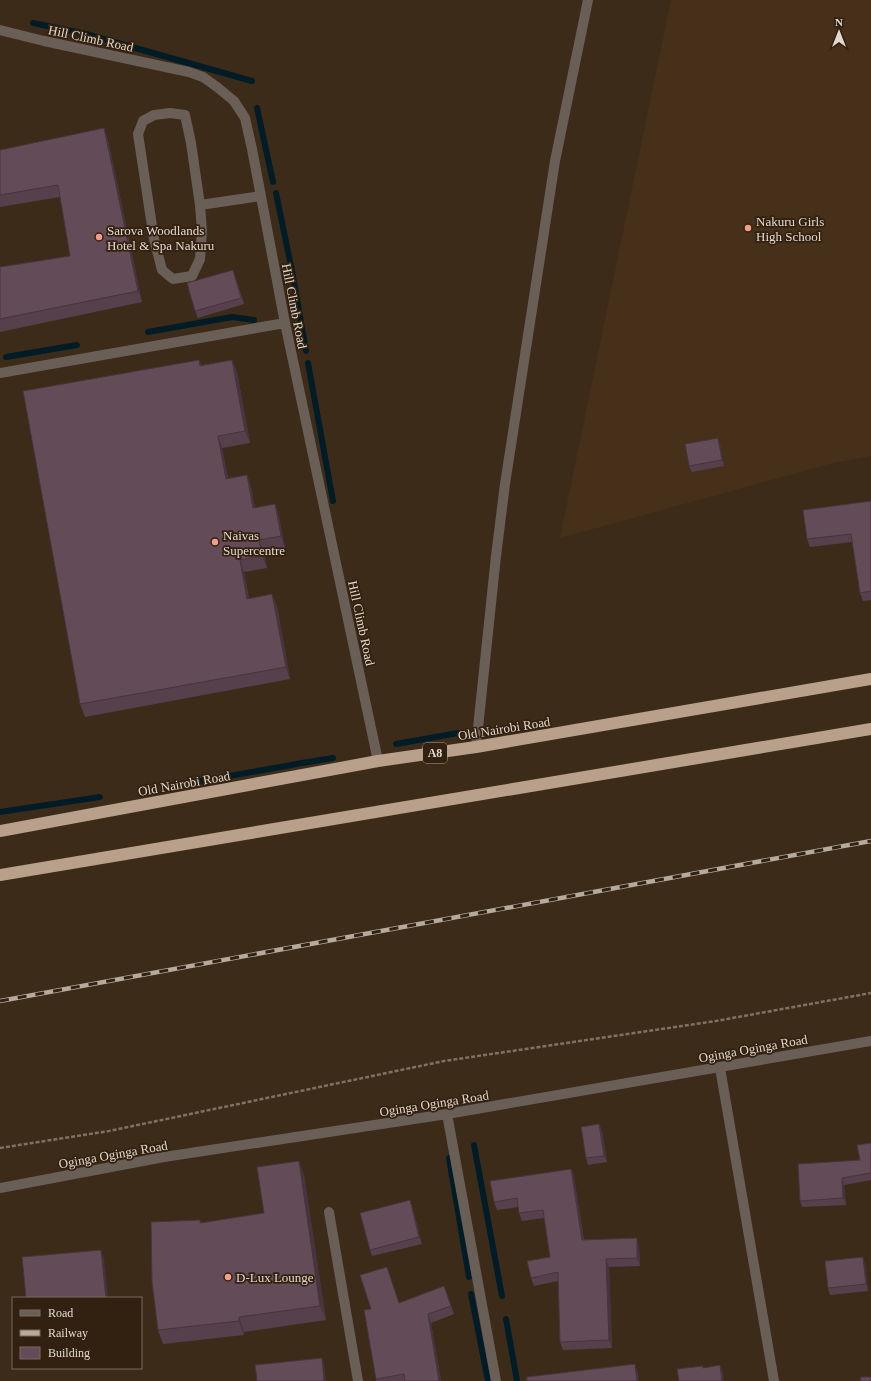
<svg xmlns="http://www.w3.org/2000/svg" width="871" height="1381" viewBox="0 0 871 1381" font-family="Georgia,serif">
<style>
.built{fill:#473019}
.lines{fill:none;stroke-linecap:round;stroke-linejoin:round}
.stream{stroke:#001d27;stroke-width:6}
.path{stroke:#807062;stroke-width:2.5;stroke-dasharray:4 2;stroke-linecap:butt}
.minor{stroke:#6a5f56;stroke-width:10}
.highway{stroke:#b9a08a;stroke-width:12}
.rail-casing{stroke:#b6aa9d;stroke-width:4.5}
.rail{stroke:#322110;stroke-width:3;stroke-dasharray:9;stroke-linecap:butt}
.wall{fill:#56404c}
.shaded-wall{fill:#46343e}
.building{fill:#644b58;stroke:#46343e}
.poi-dot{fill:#f49e89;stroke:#322110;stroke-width:1.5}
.labels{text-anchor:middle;stroke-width:3.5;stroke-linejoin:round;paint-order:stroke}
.shield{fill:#322110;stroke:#aea194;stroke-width:1}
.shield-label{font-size:12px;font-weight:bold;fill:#e3d8cd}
.street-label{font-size:13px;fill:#e3d8cd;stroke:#322110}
.poi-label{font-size:13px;fill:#e3d8cd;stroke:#322110;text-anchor:start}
</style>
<rect width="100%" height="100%" fill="#3d2b1a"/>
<path class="built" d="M 671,0 L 871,0 L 871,456 L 833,463 L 560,538 Z"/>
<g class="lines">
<path class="stream" d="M 33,23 L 86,34 L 252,81
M 257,108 L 273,182
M 276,193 L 292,271 L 306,351
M 148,332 L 232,317 L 254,320
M 6,357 L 77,345
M 308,363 L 333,501
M 396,744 L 458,733
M 168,787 L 302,763 L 333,758
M 0,812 L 100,797
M 474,1145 L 502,1296
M 449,1158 L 469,1277
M 471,1294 L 488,1381
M 506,1319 L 517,1381"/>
<path class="path" d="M 0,1148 L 109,1131 L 444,1061 L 716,1021 L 871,993"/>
<path class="minor" d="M 0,30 L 44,41 L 189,72 L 203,77 L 217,87 L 234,101 L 245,118 L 252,149 L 285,323 L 378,761
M 170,113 L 185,115 L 191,143 L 200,205 L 202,231 L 200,259 L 192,276 L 173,279 L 162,270 L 154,239 L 138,134 L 143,121 L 154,115 Z
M 200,205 L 261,196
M 0,373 L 285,323
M 476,747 L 496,556 L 505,484 L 555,161 L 588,0
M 720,1068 L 774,1381
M 447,1114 L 496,1381
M 0,1188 L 164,1157 L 447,1114 L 871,1041
M 329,1212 L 358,1381"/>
<path class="highway" d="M 0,831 L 378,761 L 476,747 L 871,679
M 0,875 L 871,729"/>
<defs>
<path id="rail" d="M 0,1001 L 871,841"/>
</defs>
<use href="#rail" class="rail-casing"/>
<use href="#rail" class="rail"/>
</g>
<path class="wall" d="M 104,128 L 108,140 L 142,302 L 0,332 L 0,267 L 70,256 L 60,197 L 0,207 L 0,150 Z
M 235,276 L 244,304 L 198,318 L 195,311 Z
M 199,360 L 201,365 L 232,360 L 237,372 L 250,443 L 222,448 L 228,478 L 247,475 L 251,487 L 255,508 L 275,504 L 279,517 L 285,548 L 264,552 L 267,568 L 244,572 L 249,598 L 277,606 L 290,679 L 85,717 L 80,704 Z
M 720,444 L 724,466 L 692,472 L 689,466 Z
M 871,501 L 871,600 L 863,601 L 860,593 L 852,542 L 810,547 L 807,539 Z
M 599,1124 L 602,1131 L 607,1162 L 588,1165 L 586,1158 Z
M 871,1143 L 871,1180 L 844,1185 L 846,1205 L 802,1207 L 800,1201 L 860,1160 Z
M 571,1169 L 574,1177 L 584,1240 L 639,1246 L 640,1266 L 609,1267 L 612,1348 L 563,1350 L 560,1342 L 558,1281 L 534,1286 L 531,1278 L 550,1257 L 544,1218 L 522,1221 L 519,1213 L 518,1207 L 497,1210 L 494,1202 Z
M 304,1175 L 326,1320 L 244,1332 L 244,1335 L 163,1344 L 158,1330 L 200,1220 L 201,1223 L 264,1213 Z
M 410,1200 L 412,1206 L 422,1244 L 372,1256 L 370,1250 Z
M 865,1264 L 868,1291 L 830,1295 L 828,1288 Z
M 387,1267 L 399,1303 L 444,1286 L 454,1314 L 431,1323 L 441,1381 L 376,1381 L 376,1379 L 371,1309 Z"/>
<path class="shaded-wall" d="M 104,128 L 108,140 L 142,302 L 138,291 Z
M 232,360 L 237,372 L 250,443 L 245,431 Z
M 218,436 L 222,448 L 230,491 L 226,479 Z
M 718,438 L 720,444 L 724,466 L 722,460 Z
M 247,475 L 251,487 L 257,520 L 253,508 Z
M 275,504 L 279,517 L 285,548 L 281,536 Z
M 259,540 L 264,552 L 267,568 L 262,556 Z
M 240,560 L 244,572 L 251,611 L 247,599 Z
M 272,594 L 277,606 L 290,679 L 286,667 Z
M 599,1124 L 602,1131 L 607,1162 L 604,1156 Z
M 299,1161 L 304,1175 L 326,1320 L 320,1306 Z
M 571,1169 L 574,1177 L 585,1248 L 582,1240 Z
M 842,1178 L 844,1185 L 846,1205 L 843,1198 Z
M 410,1200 L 412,1206 L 422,1244 L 419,1237 Z
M 637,1238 L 639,1246 L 640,1266 L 637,1258 Z
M 101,1250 L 104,1259 L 108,1298 L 106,1298 Z
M 863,1257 L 865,1264 L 868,1291 L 866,1284 Z
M 606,1259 L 609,1267 L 612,1348 L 609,1340 Z
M 428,1314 L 431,1323 L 441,1381 L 439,1381 Z
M 239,1317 L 244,1332 L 244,1335 L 239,1321 Z
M 322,1358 L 324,1364 L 326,1381 L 324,1381 Z
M 635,1364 L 638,1373 L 639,1381 L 637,1381 Z
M 720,1365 L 723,1373 L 724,1381 L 722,1381 Z"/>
<path class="building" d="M 104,128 L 138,291 L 0,319 L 0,267 L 70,256 L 58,185 L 0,195 L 0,150 Z
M 233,270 L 241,298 L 195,311 L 187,283 Z
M 199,360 L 200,366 L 232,360 L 245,431 L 218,436 L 226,479 L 247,475 L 253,508 L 275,504 L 281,536 L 259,540 L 262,556 L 240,560 L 247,599 L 272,594 L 286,667 L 80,704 L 23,391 Z
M 718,438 L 722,460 L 689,466 L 685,444 Z
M 871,501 L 871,591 L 860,593 L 851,534 L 807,539 L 803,510 Z
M 599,1124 L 604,1156 L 586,1158 L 581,1127 Z
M 871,1143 L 871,1173 L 842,1178 L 843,1198 L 800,1201 L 798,1164 L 860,1160 L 857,1145 Z
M 299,1161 L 320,1306 L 239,1317 L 239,1321 L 158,1330 L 152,1282 L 151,1222 L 200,1220 L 200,1223 L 264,1213 L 257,1167 Z
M 571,1169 L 582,1240 L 637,1238 L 637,1258 L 606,1259 L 609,1340 L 560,1342 L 558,1272 L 531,1278 L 527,1261 L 550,1257 L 543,1210 L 519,1213 L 517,1198 L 494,1202 L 490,1181 Z
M 410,1200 L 419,1237 L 370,1250 L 360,1213 Z
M 101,1250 L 106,1298 L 26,1298 L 22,1257 Z
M 863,1257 L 866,1284 L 828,1288 L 825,1261 Z
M 387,1267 L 399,1303 L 444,1286 L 451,1306 L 428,1314 L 439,1381 L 405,1381 L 404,1374 L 376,1379 L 364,1310 L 371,1309 L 360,1275 Z
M 322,1358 L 324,1381 L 257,1381 L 255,1365 Z
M 635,1364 L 637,1381 L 527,1381 L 527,1377 Z
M 720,1365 L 722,1381 L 679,1381 L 677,1369 L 703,1366 L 703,1368 Z
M 861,1377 L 871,1377 L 871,1381 L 860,1381 Z"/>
<g class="poi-dot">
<circle cx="748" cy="228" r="4"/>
<circle cx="99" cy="237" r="4"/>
<circle cx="215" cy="542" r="4"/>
<circle cx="228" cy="1277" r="4"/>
</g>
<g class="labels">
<rect class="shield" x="423" y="743" width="24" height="20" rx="3"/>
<g class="shield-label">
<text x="435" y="757">A8</text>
</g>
<g class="street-label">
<text transform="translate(91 38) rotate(12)" y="5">Hill Climb Road</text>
<text transform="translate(295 306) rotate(79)" y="5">Hill Climb Road</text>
<text transform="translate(362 623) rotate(78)" y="5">Hill Climb Road</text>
<text transform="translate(504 728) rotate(-9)" y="5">Old Nairobi Road</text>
<text transform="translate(184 783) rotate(-10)" y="5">Old Nairobi Road</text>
<text transform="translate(753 1048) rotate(-10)" y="5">Oginga Oginga Road</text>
<text transform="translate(434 1103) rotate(-9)" y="5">Oginga Oginga Road</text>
<text transform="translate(113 1154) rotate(-10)" y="5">Oginga Oginga Road</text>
</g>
<g class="poi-label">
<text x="756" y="226">Nakuru Girls<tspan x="756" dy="15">High School</tspan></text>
<text x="107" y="235">Sarova Woodlands<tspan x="107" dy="15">Hotel &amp; Spa Nakuru</tspan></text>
<text x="223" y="540">Naivas<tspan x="223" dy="15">Supercentre</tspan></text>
<text x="236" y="1282">D-Lux Lounge</text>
</g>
</g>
<rect x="12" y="1297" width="130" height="72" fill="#322110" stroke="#796a5c"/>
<rect x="20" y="1310" width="20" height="6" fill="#6a5f56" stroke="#796a5c"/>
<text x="48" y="1317" font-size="12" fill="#e3d8cd">Road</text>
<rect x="20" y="1330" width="20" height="6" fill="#b6aa9d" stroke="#796a5c"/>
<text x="48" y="1337" font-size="12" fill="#e3d8cd">Railway</text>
<rect x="20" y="1347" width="20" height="12" fill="#644b58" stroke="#796a5c"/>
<text x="48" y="1357" font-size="12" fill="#e3d8cd">Building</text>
<g transform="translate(839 32)" stroke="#322110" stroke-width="3" paint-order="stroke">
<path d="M0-3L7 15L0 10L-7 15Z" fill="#e3d8cd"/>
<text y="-6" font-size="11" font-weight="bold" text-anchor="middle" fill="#e3d8cd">N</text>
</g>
</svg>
